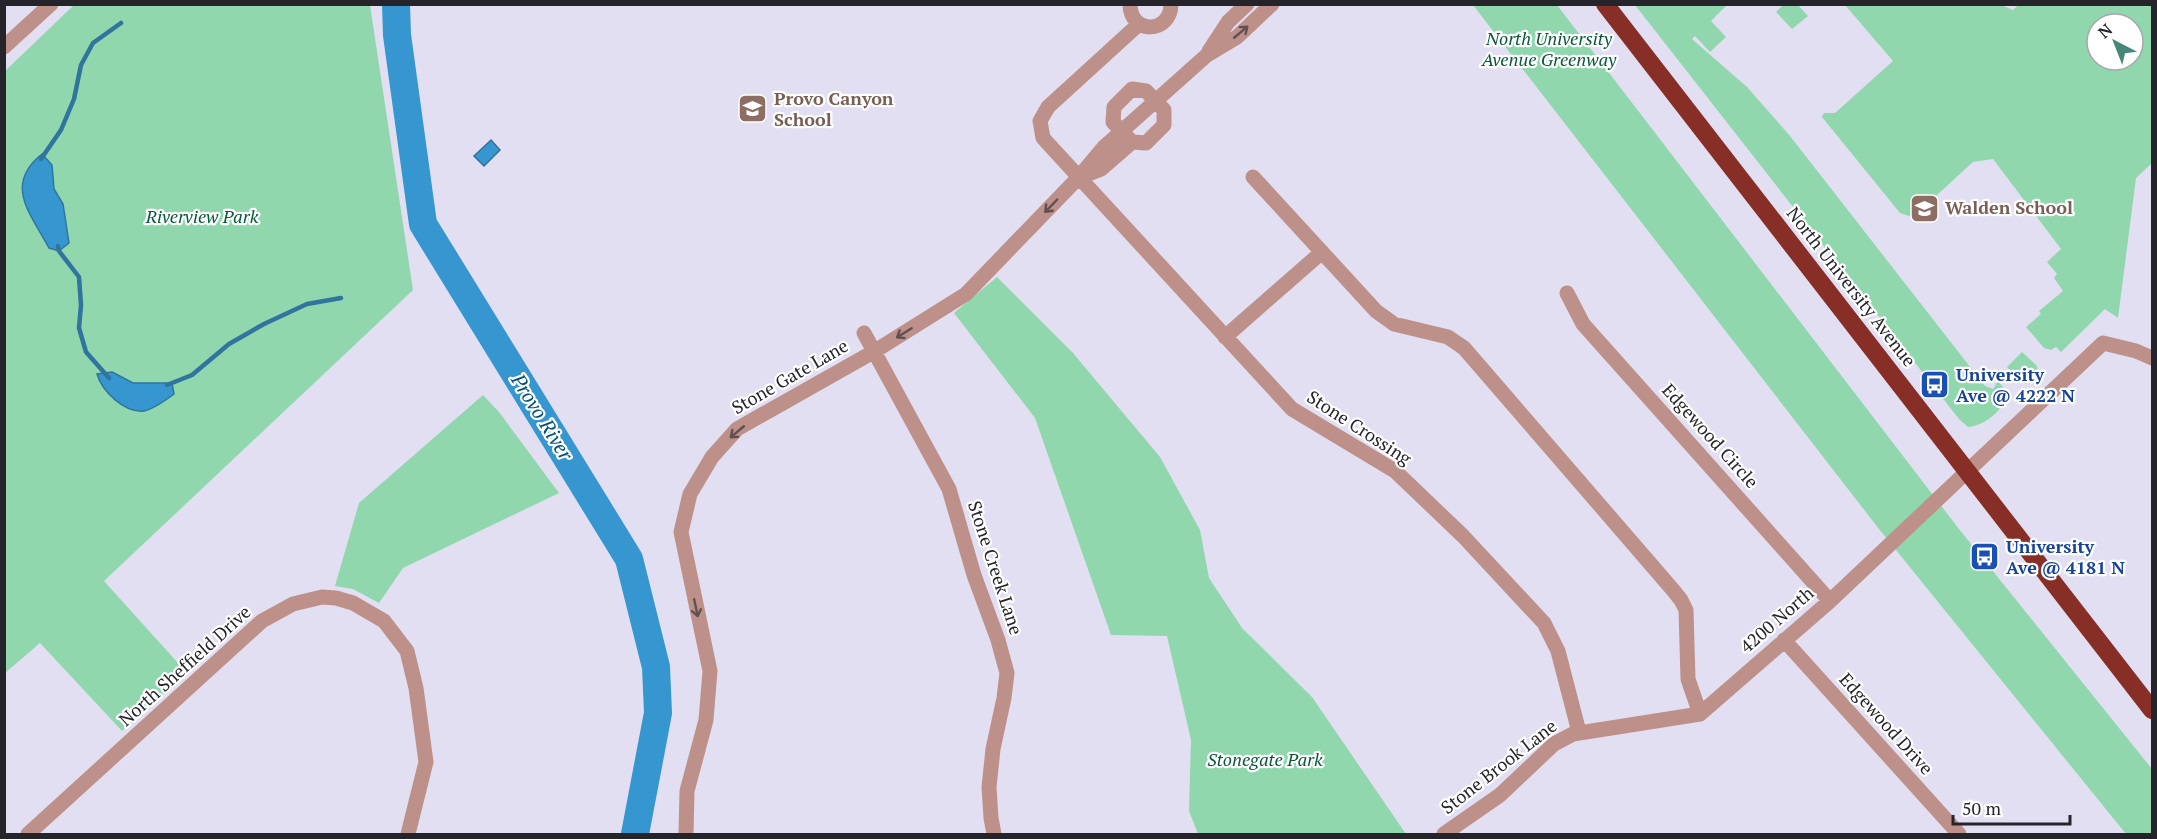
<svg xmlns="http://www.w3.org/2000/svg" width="2157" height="839" viewBox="0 0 2157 839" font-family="'PT Serif',serif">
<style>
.green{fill:#90d7ae;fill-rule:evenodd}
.water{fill:#3697d0;stroke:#31749e;stroke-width:1.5}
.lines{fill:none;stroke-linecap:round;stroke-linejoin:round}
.stream{stroke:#31749e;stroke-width:4.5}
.river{stroke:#3697d0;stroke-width:28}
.street{stroke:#bd918a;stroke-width:15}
.highway{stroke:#872f27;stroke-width:18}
.oneway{stroke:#625051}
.labels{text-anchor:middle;stroke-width:4.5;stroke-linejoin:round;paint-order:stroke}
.park-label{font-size:18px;font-style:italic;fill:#075836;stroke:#fff}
.education-label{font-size:18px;font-weight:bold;fill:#785e54;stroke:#fff;text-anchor:start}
.street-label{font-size:18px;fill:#25242b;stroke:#fff}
.transit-label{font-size:18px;font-weight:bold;fill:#164399;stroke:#fff;text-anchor:start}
.water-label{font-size:20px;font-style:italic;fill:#014f76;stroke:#fff}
</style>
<rect width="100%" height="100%" fill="#e2dff2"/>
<path class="green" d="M 1784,4 L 1798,5 L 1808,16 L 1792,29 L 1776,12 Z
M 1999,4 L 2013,10 L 2019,4 L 2152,5 L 2152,163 L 2136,178 L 2118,318 L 2105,309 L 2061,352 L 2056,347 L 2051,350 L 2044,348 L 2026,327 L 2041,314 L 2039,311 L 2063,291 L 2054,278 L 2057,274 L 2047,262 L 2061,249 L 1993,159 L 1973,162 L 1926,205 L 1909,216 L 1900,213 L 1822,117 L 1824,113 L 1835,113 L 1893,61 L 1845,5 ZM 2097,24 L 2133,24 L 2133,60 L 2097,60 Z
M 74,5 L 370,5 L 413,290 L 104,581 L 187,673 L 122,731 L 40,643 L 5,673 L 5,71 Z
M 1473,5 L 1557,5 L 1959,529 L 2152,769 L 2152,834 L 2126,834 L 1879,529 Z
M 1635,5 L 1727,5 L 1711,21 L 1726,37 L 1710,52 L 1695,36 L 1692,39 L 1747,87 L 1790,136 L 1985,386 L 1993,389 L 1998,381 L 2007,392 L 2009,399 C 1997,412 1987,425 1968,427 L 1959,419 Z
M 997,277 L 1073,353 L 1160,457 L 1200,530 L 1209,578 L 1242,628 L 1312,697 L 1406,834 L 1198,834 L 1189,811 L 1191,740 L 1167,636 L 1111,635 L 1035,418 L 954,313 Z
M 2022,352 L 2037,366 L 2038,373 L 2026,384 L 2020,382 L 2007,367 Z
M 483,395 L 499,412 L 559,493 L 403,568 L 379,603 L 353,589 L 335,586 L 359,503 Z"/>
<path class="water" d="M 491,140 L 500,150 L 484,166 L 474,156 Z
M 42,154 L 52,165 L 54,189 L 63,204 L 69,243 L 59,251 L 49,248 C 31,214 3,185 42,154 Z
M 112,372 L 133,383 L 172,383 L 174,394 C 166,400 154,409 144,411 C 124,413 102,391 97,374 Z"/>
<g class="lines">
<path class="stream" d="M 41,159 L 61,130 L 74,99 L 81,65 L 93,43 L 121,23
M 58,246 L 59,251 L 79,277 L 81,305 L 79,328 L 86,352 L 109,378
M 167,385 L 192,375 L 229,344 L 264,324 L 307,304 L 341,298"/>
<path class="river" d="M 396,4 L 397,35 L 423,224 L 629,559 L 656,667 L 658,713 L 635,834"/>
<path class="street" d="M 1130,4 C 1130,35 1171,34 1171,4
M 1139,24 L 1048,107 L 1040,121 L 1043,138 L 1292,409 L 1395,471 L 1463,536 L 1544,623 L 1558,651 L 1579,732
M 4,47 L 51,4
M 1209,51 L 1228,22 L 1247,4
M 1132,89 L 1146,91 L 1164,110 L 1164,125 L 1146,143 L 1132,142 L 1113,122 L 1114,107 Z
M 1081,177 L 1101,169 L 1132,142
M 1253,177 L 1376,311 L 1394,324 L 1448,337 L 1464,348 L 1673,590 L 1681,600 L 1686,610 L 1688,679 L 1700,714
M 1567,293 L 1583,324 L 1830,601
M 864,333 L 949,489 L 974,575 L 998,640 L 1007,673 L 1004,698 L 993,749 L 989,787 L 991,818 L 994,834
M 1225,337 L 1322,252
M 1784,640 L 1959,834
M 28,834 L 262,621 L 293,604 L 322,597 L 336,598 L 353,603 L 384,621 L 407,651 L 416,688 L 426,762 L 408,834
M 686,834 L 687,791 L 706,720 L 710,671 L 681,532 L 690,494 L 712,457 L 737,429 L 875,351 L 966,294 L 1078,178 L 1104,147 L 1207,55 L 1237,37 L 1272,4
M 1444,834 L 1500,795 L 1554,744 L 1573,734 L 1700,714 L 1830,601 L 2103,343 L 2136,351 L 2152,358"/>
<path class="highway" d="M 1605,4 L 2152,710"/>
</g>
<defs><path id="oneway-shaft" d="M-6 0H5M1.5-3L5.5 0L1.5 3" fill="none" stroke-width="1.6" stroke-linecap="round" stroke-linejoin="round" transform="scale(1.5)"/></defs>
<g class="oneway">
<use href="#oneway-shaft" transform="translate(1241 32) rotate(-40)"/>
<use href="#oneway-shaft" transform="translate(1051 206) rotate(134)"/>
<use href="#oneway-shaft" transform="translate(904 333) rotate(148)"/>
<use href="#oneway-shaft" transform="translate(737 432) rotate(140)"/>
<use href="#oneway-shaft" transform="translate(696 608) rotate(78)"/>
</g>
<defs>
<symbol id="school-square" viewBox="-11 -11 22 22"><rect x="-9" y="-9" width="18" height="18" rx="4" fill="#8d6e63" stroke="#fff"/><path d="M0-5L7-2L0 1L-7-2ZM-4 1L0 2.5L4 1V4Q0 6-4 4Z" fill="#fff"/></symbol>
<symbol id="bus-square" viewBox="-11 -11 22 22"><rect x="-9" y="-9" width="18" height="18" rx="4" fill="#1a4fb4" stroke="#fff"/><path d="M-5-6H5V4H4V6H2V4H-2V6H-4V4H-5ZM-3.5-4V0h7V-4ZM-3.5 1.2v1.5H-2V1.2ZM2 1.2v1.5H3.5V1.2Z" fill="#fff"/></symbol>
</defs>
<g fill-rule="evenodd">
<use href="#school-square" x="736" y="92" width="33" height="33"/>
<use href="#school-square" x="1908" y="192" width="33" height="33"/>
<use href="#bus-square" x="1918" y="368" width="33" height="33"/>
<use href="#bus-square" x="1968" y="540" width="33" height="33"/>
</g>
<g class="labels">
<g class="park-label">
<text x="1549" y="45">North University<tspan x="1549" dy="21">Avenue Greenway</tspan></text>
<text x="202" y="223">Riverview Park</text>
<text x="1265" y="766">Stonegate Park</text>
</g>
<g class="education-label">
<text x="774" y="105">Provo Canyon<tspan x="774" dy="21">School</tspan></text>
<text x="1945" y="214">Walden School</text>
</g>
<g class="street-label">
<text transform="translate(1851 287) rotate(52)" y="6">North University Avenue</text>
<text transform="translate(790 377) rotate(-30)" y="6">Stone Gate Lane</text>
<text transform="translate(1359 428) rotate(33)" y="6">Stone Crossing</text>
<text transform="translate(1710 436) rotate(48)" y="6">Edgewood Circle</text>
<text transform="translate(995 568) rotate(72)" y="6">Stone Creek Lane</text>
<text transform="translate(1777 620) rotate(-41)" y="6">4200 North</text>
<text transform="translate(185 666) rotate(-42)" y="6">North Sheffield Drive</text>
<text transform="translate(1886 724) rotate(48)" y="6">Edgewood Drive</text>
<text transform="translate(1499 767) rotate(-38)" y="6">Stone Brook Lane</text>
</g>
<g class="transit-label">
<text x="1956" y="381">University<tspan x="1956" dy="21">Ave @ 4222 N</tspan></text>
<text x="2006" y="553">University<tspan x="2006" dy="21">Ave @ 4181 N</tspan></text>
</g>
<g class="water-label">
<text transform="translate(542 417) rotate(58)" y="7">Provo River</text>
</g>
</g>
<rect width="2157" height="839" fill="none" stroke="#25242b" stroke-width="12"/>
<g transform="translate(2115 42) rotate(318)"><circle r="28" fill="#ffffff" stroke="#a8a7aa" stroke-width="1.5"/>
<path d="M0-4.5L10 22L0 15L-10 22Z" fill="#458779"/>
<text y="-9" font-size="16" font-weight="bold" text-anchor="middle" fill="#25242b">N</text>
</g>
<path d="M1953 815v9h117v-9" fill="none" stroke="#25242b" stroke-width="3"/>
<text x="1962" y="815" font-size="18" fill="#25242b" stroke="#ffffff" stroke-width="4.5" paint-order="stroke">50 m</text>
</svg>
